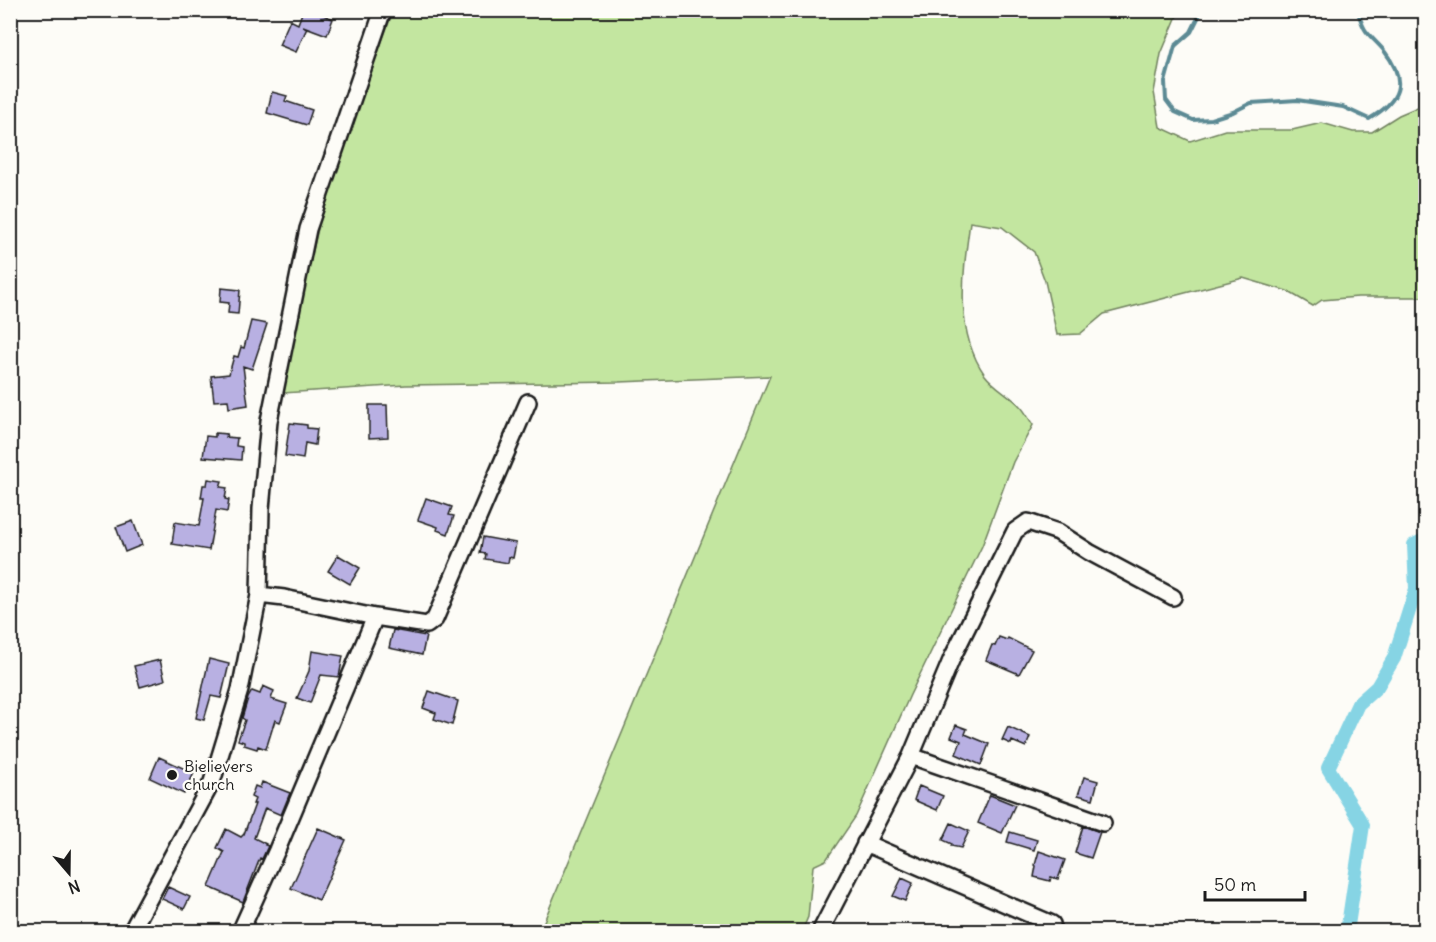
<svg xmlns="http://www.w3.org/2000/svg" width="1436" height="942" viewBox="0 0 1436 942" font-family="Delius,sans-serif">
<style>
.green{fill:#c3e6a0;stroke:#70815e;stroke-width:1.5}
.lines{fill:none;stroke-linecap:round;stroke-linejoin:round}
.stream{stroke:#5c8a94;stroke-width:4}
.canal{stroke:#86d4e4;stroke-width:14}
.building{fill:#b8b0e2;stroke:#1c1c1c;stroke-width:1.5}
.minor-casing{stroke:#1c1c1c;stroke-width:20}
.minor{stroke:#fdfcf7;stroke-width:15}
.poi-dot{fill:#1c1c1c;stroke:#fdfcf7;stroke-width:2}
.labels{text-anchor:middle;stroke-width:4.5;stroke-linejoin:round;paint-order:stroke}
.poi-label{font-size:16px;fill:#1c1c1c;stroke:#fdfcf7;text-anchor:start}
</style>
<rect width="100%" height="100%" fill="#fdfcf7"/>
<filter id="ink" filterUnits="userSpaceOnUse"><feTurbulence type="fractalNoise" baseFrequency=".0167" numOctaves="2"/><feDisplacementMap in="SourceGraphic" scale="12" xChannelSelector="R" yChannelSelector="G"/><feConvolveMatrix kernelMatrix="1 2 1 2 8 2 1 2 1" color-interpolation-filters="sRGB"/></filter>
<g filter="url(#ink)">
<path class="green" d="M 393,11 L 1179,11 L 1161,54 L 1154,92 L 1160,127 L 1190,141 L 1225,130 L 1292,130 L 1322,123 L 1353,132 L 1372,132 L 1399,115 L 1425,104 L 1425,297 L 1358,297 L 1322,300 L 1313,306 L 1287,291 L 1243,278 L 1104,314 L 1080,334 L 1057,335 L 1045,281 L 1034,252 L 1002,227 L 970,222 C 963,273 954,331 985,375 C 994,387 1010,395 1020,406 C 1025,411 1029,419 1033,425 L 1013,462 L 982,546 L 910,695 L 856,816 L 826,860 L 813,866 L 808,917 L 802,931 L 540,931 L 770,376 L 619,382 L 406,385 L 283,393 L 299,311 L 325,198 Z"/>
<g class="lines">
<path class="stream" d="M 1202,10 L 1191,32 L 1175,46 L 1165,82 L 1166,100 L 1175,112 L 1193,120 L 1211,119 L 1233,112 L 1251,103 L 1297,100 L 1343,107 L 1369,119 C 1400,101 1408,82 1385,52 C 1380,45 1372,39 1366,31 C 1362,26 1360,17 1357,10"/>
<path class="canal" d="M 1347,932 L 1363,825 L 1328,768 L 1358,704 L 1377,687 L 1394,658 L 1416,589 L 1414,545 L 1426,539"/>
</g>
<path class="building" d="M 303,10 L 311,10 L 333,19 L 327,35 L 303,26 L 307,28 L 296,52 L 279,45 L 290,20 L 298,24 Z
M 272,92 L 287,96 L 285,101 L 312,110 L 307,125 L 267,113 Z
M 221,288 L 240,290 L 238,314 L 228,313 L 229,303 L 220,302 Z
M 251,321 L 267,324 L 252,369 L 243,366 L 248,405 L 229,408 L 228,400 L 214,401 L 211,376 L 229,374 L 234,356 L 238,357 L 241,347 L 244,348 Z
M 369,405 L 387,405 L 388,437 L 369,438 Z
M 290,423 L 307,425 L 307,428 L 317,429 L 315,445 L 305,443 L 303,459 L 285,456 Z
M 215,433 L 227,434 L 226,437 L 237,438 L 236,446 L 242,447 L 241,460 L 203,457 L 206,436 L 215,437 Z
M 208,479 L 222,481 L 220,487 L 227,488 L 225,499 L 229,500 L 227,512 L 216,510 L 209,550 L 172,544 L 175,522 L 199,526 L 204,498 L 201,498 L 203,485 L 207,485 Z
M 426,498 L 452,507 L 449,515 L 454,516 L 448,534 L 437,530 L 438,527 L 418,520 Z
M 133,521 L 142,545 L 125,552 L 116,527 Z
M 483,537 L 516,543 L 513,558 L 509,557 L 508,563 L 485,559 L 486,554 L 480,553 Z
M 338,555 L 360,568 L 350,584 L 328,571 Z
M 393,630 L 426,636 L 422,655 L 389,648 Z
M 999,637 L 1007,640 L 1008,638 L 1032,650 L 1019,674 L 986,660 L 992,645 L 995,646 Z
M 312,651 L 343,656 L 339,677 L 321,675 L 310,703 L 297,698 L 309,671 Z
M 209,659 L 229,664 L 221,698 L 211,696 L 204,720 L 196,718 Z
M 160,660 L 165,680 L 140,687 L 134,666 Z
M 263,686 L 274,691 L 271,699 L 287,704 L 280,722 L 275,720 L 266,749 L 258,746 L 257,749 L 244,745 L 244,742 L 238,740 L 245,720 L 242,718 L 248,698 L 252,691 L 260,694 Z
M 429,691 L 458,701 L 452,725 L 434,719 L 436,713 L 423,708 Z
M 956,725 L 967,729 L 965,734 L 989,744 L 981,765 L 956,754 L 961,741 L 951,737 Z
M 1008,727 L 1030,737 L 1026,747 L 1012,741 L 1011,744 L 1002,740 Z
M 159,757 L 194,773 L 184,794 L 150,778 Z
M 1084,777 L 1098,781 L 1093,799 L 1078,795 Z
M 262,782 L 290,793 L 281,815 L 265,808 L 254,838 L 266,844 L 265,845 L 268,846 L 262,859 L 260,858 L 243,902 L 209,887 L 224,852 L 217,848 L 226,829 L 241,837 L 244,834 L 255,804 L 253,804 L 255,799 L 251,797 L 255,786 L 260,788 Z
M 919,786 L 943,796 L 937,810 L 914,800 Z
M 990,795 L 1015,805 L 1002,833 L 978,823 Z
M 951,823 L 969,831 L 961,848 L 951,846 L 952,844 L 943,840 Z
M 1083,826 L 1100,832 L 1091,858 L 1075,853 Z
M 318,828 L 346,840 L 319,900 L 291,888 Z
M 1010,832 L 1037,840 L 1034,850 L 1007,842 Z
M 1039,851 L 1065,860 L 1058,879 L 1051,877 L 1050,881 L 1034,877 L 1036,866 L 1035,865 Z
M 902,878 L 913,883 L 905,901 L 893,896 Z
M 168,887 L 190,897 L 184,909 L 162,899 Z"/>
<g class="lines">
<defs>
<path id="minor" d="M 375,617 L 427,625 L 435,619 L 528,402
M 911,756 L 1103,823
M 865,843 L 1052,924 L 1048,932
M 131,932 L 212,782 L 240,690 L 259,595 L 261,509 L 269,421 L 308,229 L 383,10
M 240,932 L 277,850 L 375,617 L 284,598 L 259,595
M 820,932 L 911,756 L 952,658 L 1015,531 L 1028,522 L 1058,532 L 1089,552 L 1173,597"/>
</defs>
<use href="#minor" class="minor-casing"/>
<use href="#minor" class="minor"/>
</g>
</g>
<circle class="poi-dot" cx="172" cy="775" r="6"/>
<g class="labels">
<g class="poi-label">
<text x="184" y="772">Bielievers<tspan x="184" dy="18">church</tspan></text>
</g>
</g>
<rect width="1436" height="942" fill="none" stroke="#fdfcf7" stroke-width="36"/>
<rect x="18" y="18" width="1400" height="906" fill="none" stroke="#1c1c1c" stroke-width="2" filter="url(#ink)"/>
<g transform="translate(69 873) rotate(160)" stroke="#fdfcf7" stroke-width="4.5" paint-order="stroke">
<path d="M0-4.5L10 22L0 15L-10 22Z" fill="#1c1c1c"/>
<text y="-9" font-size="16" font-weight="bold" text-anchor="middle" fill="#1c1c1c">N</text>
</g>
<path d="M1205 891v9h100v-9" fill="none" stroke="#1c1c1c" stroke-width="3"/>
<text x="1214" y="891" font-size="18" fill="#1c1c1c" stroke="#fdfcf7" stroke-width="4.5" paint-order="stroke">50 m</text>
</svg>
